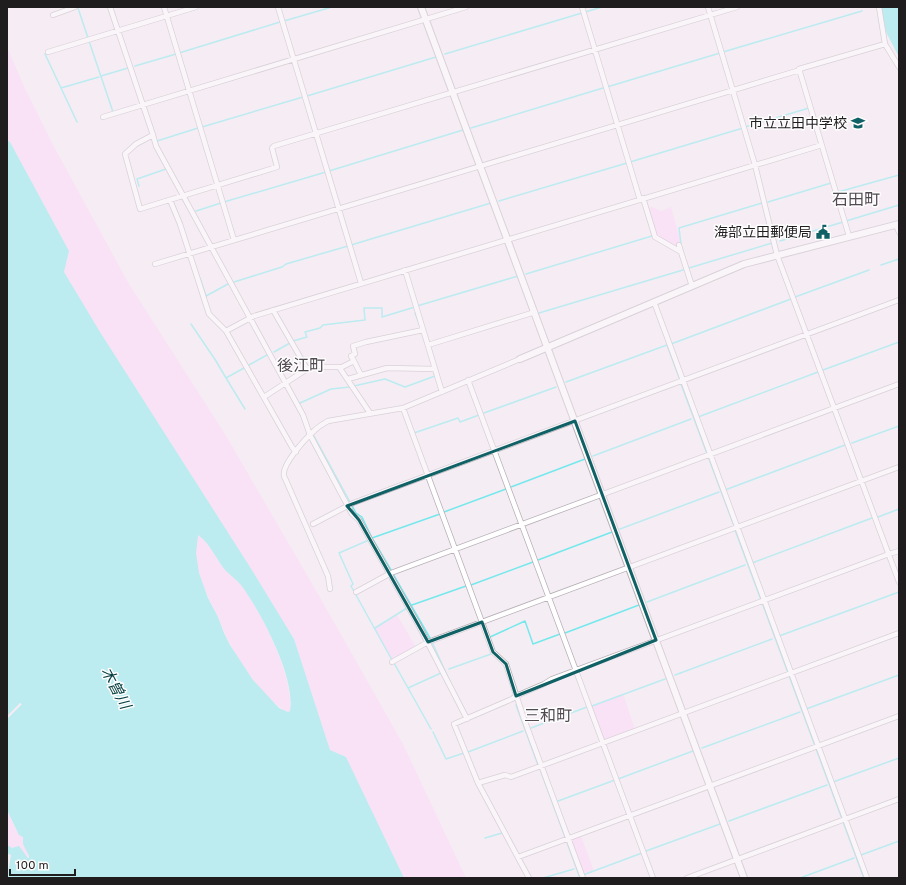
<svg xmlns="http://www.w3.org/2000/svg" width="906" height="885" viewBox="0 0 906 885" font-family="Overpass,'Noto Sans JP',sans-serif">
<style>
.green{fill:#fcd4f7}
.water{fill:#75e8ec;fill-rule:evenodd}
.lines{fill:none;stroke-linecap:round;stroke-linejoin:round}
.stream{stroke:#75e8ec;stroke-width:1.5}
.street-casing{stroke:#b7b0b6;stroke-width:6}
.secondary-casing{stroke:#b7b0b6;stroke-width:8}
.street{stroke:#fff;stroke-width:4.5}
.secondary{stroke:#fff;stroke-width:6}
.marked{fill:none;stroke:#106165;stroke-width:3;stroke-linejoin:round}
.labels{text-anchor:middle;stroke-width:3;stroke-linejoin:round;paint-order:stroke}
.poi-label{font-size:14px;fill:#201d1f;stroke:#fefdfe;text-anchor:end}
.water-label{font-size:15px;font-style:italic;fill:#084042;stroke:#fefdfe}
.quarter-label{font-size:16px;fill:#514a50;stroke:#fefdfe}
</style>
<rect width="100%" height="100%" fill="#f5edf4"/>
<path class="green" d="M 7,47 L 23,84 L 52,143 L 129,284 L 225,434 L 318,594 L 403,744 L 466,878 L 404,878 L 346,757 L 330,750 L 294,639 L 250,567 L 100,332 L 64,272 L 69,251 L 10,142 L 7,140 Z
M 652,207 L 661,211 L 671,207 L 681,243 L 677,243 L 676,246 L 656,235 L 648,208 Z
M 198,535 C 211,544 216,560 226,571 C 231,576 237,580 241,585 C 262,612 294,678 290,711 L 288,712 C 265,701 236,658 225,634 C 222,628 221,622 218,617 C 207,595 189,560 198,535 Z
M 397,615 L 416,647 L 392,660 L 374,628 Z
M 623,694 L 635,729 L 604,740 L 592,706 Z
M 7,810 C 11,818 15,832 23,837 L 23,844 L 27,851 L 29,858 L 17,847 L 12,848 L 7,845 Z
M 581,836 L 594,871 L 583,875 L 571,840 Z"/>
<path class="water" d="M 881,7 L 899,7 L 899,57 L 886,32 Z
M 7,140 L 10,142 L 69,251 L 64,272 L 100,332 L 250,567 L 294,639 L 330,750 L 346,757 L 404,878 L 7,878 L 11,855 L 7,853 L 7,845 L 12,848 L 19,846 L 28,858 L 29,858 L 29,856 L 23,844 L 23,837 L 19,835 L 7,810 L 7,719 L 22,704 L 20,703 L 7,716 ZM 198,535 C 210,543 217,561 226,571 C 231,576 237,580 241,585 C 261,612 296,678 290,711 L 288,712 L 279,708 L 253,680 L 230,645 L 224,633 L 218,617 L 208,598 L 199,573 L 196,553 Z
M 761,602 L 763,602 L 865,878 L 863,878 Z"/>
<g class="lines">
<path class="stream" d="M 78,8 L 88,38
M 585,12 L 602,7
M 284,21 L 332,7
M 89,41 L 113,112
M 723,52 L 862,11
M 179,53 L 280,22
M 45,54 L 61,88 L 99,77
M 445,54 L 582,13
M 135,66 L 176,54
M 101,76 L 128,68
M 607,87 L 720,53
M 61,88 L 77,122
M 307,96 L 436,57
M 202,127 L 303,97
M 745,127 L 809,108
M 471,128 L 603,88
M 157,141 L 198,128
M 630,162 L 743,128
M 329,171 L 463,130
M 139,186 L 137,179 L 166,169
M 838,192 L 899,175
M 499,201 L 627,163
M 224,202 L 326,172
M 768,202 L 831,183
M 196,211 L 221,203
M 846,221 L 899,205
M 780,241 L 843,222
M 681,244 L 679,228 L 762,203
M 351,245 L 491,203
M 881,265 L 899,259
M 689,268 L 772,243
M 526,274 L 652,236
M 200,278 L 206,296 L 228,284
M 234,282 L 282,267 L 286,264 L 348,246
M 795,297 L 869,270
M 417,306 L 518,276
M 415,313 L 420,326
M 539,313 L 683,270
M 191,324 L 216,361 L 226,378
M 293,341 L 307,337 L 305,332 L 320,328 L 323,325 L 365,320 L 364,308 L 382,308 L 382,317 L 415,307
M 671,344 L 791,299
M 274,352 L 290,343
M 249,365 L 267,355
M 244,368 L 226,378 L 245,409
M 823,370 L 899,342
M 566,382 L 667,345 L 680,380
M 681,384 L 734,526
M 354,386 L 385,379 L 405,387 L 435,376 L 434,374
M 300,403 L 331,389 L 350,387
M 484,413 L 556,387
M 698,417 L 818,372
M 414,433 L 458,418 L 460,422 L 479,415
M 314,436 L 356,513 L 362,517 L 372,538 L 391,570
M 852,443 L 899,426
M 593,456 L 691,419
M 511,487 L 585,459
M 725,490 L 845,445
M 444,512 L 506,489
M 878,517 L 899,509
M 620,529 L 719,492
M 735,530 L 761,600
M 372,538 L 440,514
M 369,540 L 339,553 L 353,584 L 351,586 L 392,660
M 538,560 L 612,532
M 752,563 L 872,518
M 393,574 L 430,638
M 471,585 L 533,562
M 647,602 L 745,565
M 412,605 L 466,586
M 375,628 L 407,608
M 565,633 L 639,605
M 779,636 L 899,592
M 490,637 L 525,621 L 533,644 L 560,634
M 432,642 L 451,684
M 394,663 L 431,729
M 449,669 L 491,654 L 491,652
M 675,675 L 772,639
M 408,688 L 441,673
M 516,705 L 538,765
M 592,706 L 665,679
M 806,709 L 899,675
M 531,728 L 587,707
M 433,732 L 446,759 L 464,753
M 702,748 L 800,712
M 468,752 L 523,731
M 540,769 L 580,878
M 618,779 L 693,751
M 833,782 L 899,758
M 558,801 L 615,780
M 729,821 L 827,785
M 485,838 L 502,833
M 646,851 L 720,824
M 861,855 L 899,841
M 583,875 L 642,853
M 543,878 L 574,869
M 800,878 L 854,858"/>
<defs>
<path id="street" d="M 110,7 L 153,135 L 136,144 L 125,154 L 140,209 L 277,167 L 272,148 L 274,146 L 737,7
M 164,7 L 234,240
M 278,7 L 361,283
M 582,7 L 640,200
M 708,7 L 755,165 L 777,255 L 899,582
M 879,7 L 885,44 L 899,67
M 53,15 L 75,7
M 48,52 L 196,7
M 103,117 L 466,7
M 153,135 L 156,146 L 303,415 L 310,435 L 352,514 L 359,520 L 419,626 L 467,719
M 643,198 L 655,237 L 681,252 L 692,286
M 170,200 L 180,224 L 209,314 L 226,331 L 292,447 L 296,452
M 896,225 L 899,232
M 849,236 L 799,69 L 885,44
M 679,245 L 681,252
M 155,264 L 800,70
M 405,270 L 442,392
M 654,302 L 867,878
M 273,310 L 307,369 L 315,365 L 325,367 L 339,367 L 370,413
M 226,331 L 254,316 L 822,145
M 428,345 L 535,312
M 354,361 L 361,375
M 340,368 L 354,361 L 351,356 L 355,354 L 353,346 L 366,342 L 423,330
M 348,379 L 387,368 L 435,369
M 468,380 L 653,878
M 264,397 L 307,369
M 403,408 L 493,652 L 506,664 L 524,719 L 583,878
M 313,524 L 353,503 L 899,300
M 889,554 L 899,551
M 330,589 L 328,576 L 284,476 C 281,465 306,438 315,430 C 319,426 323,424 328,421 L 403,408 L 520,359
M 356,592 L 391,573 L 899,384
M 392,662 L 428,642 L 899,467
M 478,783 L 505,775 L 511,777 L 899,633
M 518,857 L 899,716
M 529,878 L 478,783 L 454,724 L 512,699 L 516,696 L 544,684 L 552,679 L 889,554
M 687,878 L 899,799"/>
<path id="secondary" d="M 421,7 L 744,878
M 520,359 L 744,264 L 899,224"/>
</defs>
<use href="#street" class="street-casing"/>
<use href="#secondary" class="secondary-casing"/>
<use href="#street" class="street"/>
<use href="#secondary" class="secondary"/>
</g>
<path d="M0 0H906V885H0ZM 575,421 L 656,640 L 516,696 L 506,664 L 493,652 L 482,622 L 428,642 L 359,520 L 347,506 Z" fill="#f5edf4" fill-opacity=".55" fill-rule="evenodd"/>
<path class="marked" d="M 575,421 L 656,640 L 516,696 L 506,664 L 493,652 L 482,622 L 428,642 L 359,520 L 347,506 Z"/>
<defs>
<symbol id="school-bare" viewBox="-9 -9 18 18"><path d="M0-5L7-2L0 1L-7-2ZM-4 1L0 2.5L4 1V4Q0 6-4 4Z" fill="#106165" stroke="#fefdfe" stroke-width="2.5" paint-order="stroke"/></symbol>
<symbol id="civic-bare" viewBox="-9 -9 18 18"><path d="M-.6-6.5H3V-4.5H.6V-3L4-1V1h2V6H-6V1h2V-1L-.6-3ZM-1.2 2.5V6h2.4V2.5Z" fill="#106165" stroke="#fefdfe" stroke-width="2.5" paint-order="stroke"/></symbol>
</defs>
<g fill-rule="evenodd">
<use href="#school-bare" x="848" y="113" width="20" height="20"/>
<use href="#civic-bare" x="813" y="222" width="20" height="20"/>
</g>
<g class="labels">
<g class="poi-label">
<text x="847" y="128">市立立田中学校</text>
<text x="812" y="237">海部立田郵便局</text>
</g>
<g class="water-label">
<text transform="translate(116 688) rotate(62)" y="5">木曽川</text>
</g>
<g class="quarter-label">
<text x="856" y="205">石田町</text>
<text x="301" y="371">後江町</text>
<text x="548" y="721">三和町</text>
</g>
</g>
<rect width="906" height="885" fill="none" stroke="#201d1f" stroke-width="16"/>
<path d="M10 869v6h65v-6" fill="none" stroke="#201d1f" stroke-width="2"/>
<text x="16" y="869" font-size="12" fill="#201d1f" stroke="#fefdfe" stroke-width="3" paint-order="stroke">100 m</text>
</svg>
